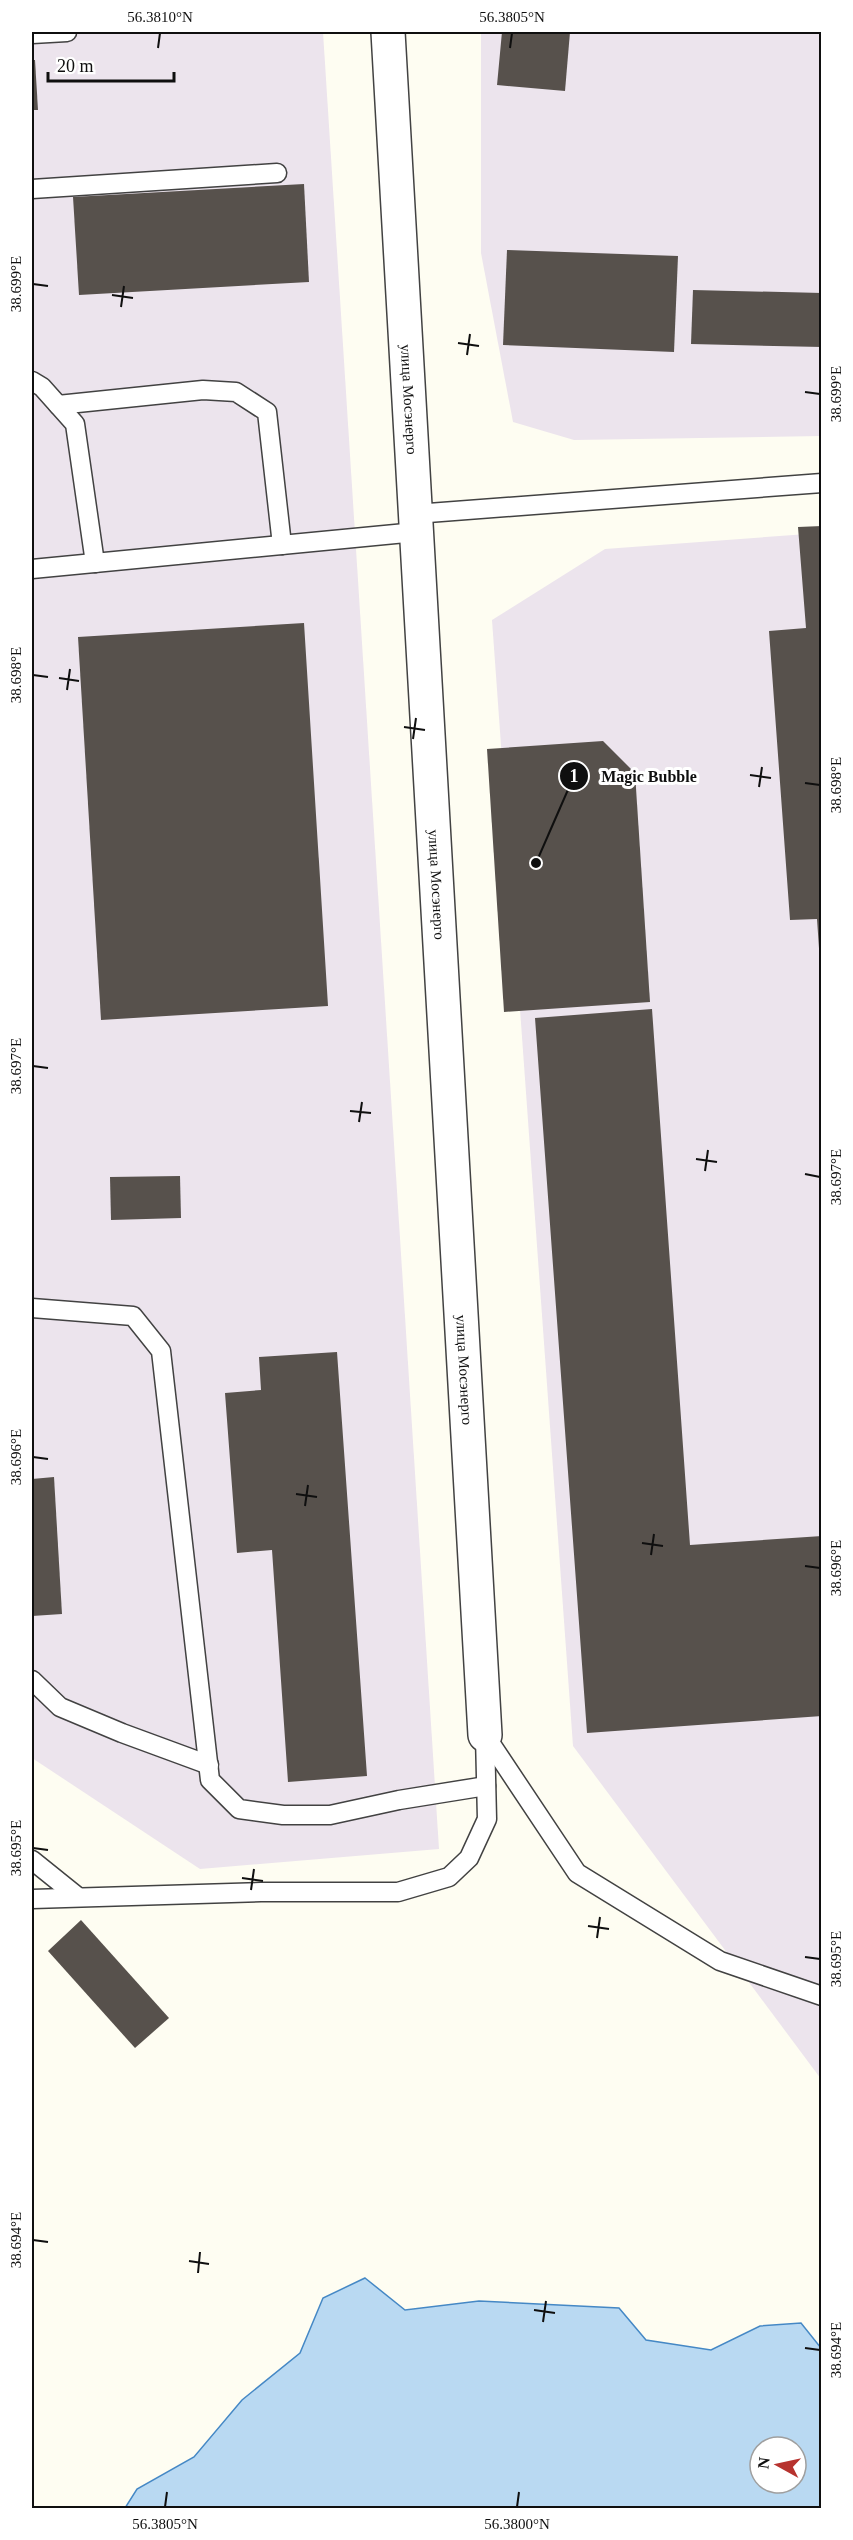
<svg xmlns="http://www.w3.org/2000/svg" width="853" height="2540" viewBox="0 0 853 2540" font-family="Georgia,serif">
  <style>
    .industrial { fill: #ece4ed }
    .water { fill: #b9d9f2; stroke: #4588c5; stroke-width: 1.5; fill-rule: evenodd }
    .building { fill: #57514c }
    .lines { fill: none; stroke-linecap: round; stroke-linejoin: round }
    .lane-casing { stroke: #424242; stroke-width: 21 }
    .street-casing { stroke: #424242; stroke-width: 36 }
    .lane { stroke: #fff; stroke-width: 18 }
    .street { stroke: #fff; stroke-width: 33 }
    .ticks { fill: none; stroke: #0f0f0f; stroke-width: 2 }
    .labels { text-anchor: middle; stroke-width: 6; stroke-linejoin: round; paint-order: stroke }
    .street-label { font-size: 15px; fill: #0f0f0f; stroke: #fff }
    .leader { fill: none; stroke: #0f0f0f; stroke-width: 2 }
    .callout-dot { fill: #0f0f0f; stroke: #fff; stroke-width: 2 }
    .mark-label { font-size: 18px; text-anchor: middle; font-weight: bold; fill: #fff }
    .callout-label { font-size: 16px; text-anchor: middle; font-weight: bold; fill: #0f0f0f; stroke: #fff; stroke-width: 6; stroke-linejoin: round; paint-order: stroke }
    .neatline { fill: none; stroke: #0f0f0f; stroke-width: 2 }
    .ticks-label { font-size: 15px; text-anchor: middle; fill: #0f0f0f }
  </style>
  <rect width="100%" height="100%" fill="#fefdf2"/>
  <g class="industrial">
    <polygon points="32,32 323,32 439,1849 200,1869 32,1758"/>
    <polygon points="481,32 821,32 821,436 574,440 513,422 481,253"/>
    <polygon points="821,533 821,2079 573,1746 492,620 605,549"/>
  </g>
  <path class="water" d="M365,2278L405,2310L479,2301L619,2308L646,2340L711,2350L760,2326L801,2323L821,2348V2508H125L137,2489L194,2457L242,2400L300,2353L323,2298ZM760,2447H796V2483H760Z"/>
  <g class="building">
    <polygon points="502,32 570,32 565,91 497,85"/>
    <polygon points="32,60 35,60 38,110 32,110"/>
    <polygon points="304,184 309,282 79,295 73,197"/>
    <polygon points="507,250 678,256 674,352 503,345"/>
    <polygon points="693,290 822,293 822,347 691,344"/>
    <polygon points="822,526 822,963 820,963 817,919 790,920 769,631 806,628 798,527"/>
    <polygon points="304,623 328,1006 101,1020 78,637"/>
    <polygon points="603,741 635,773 650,1002 504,1012 487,749"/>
    <polygon points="652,1009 690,1545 822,1536 822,1716 587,1733 535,1018"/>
    <polygon points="180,1176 181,1218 111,1220 110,1177"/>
    <polygon points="337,1352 367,1776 288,1782 272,1550 237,1553 225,1393 261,1390 259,1357"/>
    <polygon points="54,1477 62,1614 32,1616 32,1479"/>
    <polygon points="81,1920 169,2018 135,2048 48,1951"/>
  </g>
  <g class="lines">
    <g class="lane-casing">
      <g id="lane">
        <polyline points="32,34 67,32"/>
        <polyline points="32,189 277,173"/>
        <polyline points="32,381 42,387 75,424 95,563"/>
        <polyline points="58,405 203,390 236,392 267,412 282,545"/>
        <polyline points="415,514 822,483"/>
        <polyline points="32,569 416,532"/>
        <polyline points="32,1308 133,1316 161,1351 210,1780 239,1809 283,1815 330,1815 399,1800 486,1786"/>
        <polyline points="32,1680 60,1707 122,1733 209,1765"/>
        <polyline points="485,1735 577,1873 720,1961 822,1996"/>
        <polyline points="32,1860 78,1897"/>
        <polyline points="32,1899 261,1892 398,1892 449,1877 469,1858 487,1819 485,1735"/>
      </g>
    </g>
    <g class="street-casing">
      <g id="street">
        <path id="s1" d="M388,32L485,1735"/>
      </g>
    </g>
    <use href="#lane" class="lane"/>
    <use href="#street" class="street"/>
  </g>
  <path class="ticks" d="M158,48L160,33M510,48L512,33M33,284L48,286M112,295L133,298M121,307L124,286M458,343L479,346M467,355L470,334M805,392L820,394M33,675L48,677M59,678L79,681M67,690L70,669M404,727L425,730M413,739L416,718M750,775L771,778M805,783L820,785M759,787L762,767M33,1066L48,1068M350,1111L371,1113M359,1122L362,1102M696,1159L717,1162M705,1171L708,1150M805,1174L820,1177M33,1457L48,1459M296,1494L317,1497M305,1506L308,1485M642,1543L663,1546M651,1555L654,1534M805,1566L820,1568M33,1848L48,1850M242,1878L263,1881M251,1890L254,1869M588,1926L609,1929M597,1938L600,1917M805,1957L820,1959M33,2240L48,2242M189,2261L209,2264M198,2273L200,2252M534,2310L555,2313M543,2322L546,2301M805,2348L820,2350M165,2507L167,2492M517,2507L519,2492"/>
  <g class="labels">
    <g class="street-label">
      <text dy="5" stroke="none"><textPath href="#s1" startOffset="368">улица Мосэнерго</textPath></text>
      <text dy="5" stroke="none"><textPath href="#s1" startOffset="854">улица Мосэнерго</textPath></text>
      <text dy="5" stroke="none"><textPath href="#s1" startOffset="1340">улица Мосэнерго</textPath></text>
    </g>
  </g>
  <path class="leader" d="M536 863L574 776"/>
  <g class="callout-dot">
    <circle cx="536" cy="863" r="6"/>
    <circle cx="574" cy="776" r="15"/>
  </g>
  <g class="mark-label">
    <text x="574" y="782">1</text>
  </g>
  <g class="callout-label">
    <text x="649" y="782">Magic Bubble</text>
  </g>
  <rect width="853" height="2540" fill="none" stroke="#ffffff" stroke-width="66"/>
  <g transform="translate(778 2465) rotate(278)"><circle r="28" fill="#ffffff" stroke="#9f9f9f" stroke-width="1.5"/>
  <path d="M0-4.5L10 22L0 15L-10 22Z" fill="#b7332f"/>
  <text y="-9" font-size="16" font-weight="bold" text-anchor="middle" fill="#0f0f0f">N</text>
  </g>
  <path d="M48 72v9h126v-9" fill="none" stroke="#0f0f0f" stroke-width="3"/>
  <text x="57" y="72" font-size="18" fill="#0f0f0f" stroke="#ffffff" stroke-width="4.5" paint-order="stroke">20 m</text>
  <rect x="33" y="33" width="787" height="2474" class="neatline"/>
  <g class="ticks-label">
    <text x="160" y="22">56.3810°N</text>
    <text x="512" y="22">56.3805°N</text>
    <text transform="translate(16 284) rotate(-90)" y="5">38.699°E</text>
    <text transform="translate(836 394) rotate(-90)" y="5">38.699°E</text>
    <text transform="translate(16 675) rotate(-90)" y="5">38.698°E</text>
    <text transform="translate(836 785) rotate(-90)" y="5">38.698°E</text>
    <text transform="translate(16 1066) rotate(-90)" y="5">38.697°E</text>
    <text transform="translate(836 1177) rotate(-90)" y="5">38.697°E</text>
    <text transform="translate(16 1457) rotate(-90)" y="5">38.696°E</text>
    <text transform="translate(836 1568) rotate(-90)" y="5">38.696°E</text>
    <text transform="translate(16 1848) rotate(-90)" y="5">38.695°E</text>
    <text transform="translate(836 1959) rotate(-90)" y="5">38.695°E</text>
    <text transform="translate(16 2240) rotate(-90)" y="5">38.694°E</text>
    <text transform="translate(836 2350) rotate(-90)" y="5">38.694°E</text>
    <text x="165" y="2529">56.3805°N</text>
    <text x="517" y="2529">56.3800°N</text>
  </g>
</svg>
